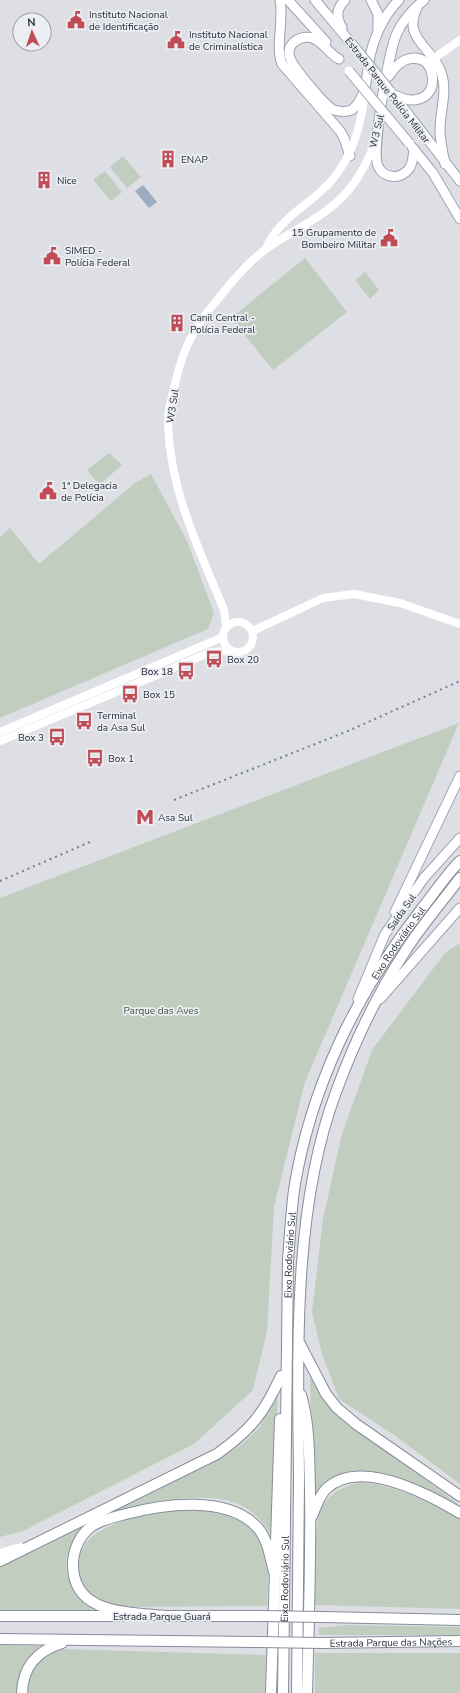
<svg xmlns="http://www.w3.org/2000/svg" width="460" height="1693" viewBox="0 0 460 1693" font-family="'Nunito Sans',sans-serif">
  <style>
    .green { fill: #c1cebf }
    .water { fill: #9aabc2 }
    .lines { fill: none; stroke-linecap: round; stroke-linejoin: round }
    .primary-casing { stroke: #9da3b0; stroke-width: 11 }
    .highway-casing { stroke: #868c9a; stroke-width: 12 }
    .secondary { stroke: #fff; stroke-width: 8 }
    .primary { stroke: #fff; stroke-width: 9 }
    .highway { stroke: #fff; stroke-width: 10 }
    .rail { stroke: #787e8d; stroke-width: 2; stroke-dasharray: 2 4; stroke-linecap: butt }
    .primary-bridge-casing { stroke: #9da3b0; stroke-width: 11; stroke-linecap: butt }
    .highway-bridge-casing { stroke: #868c9a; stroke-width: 12; stroke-linecap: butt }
    .primary-bridge { stroke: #fff; stroke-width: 9 }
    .highway-bridge { stroke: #fff; stroke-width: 10 }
    .labels { text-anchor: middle; stroke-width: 3.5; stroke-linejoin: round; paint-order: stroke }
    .poi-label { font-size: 10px; fill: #282d3a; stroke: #eceef3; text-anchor: start }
    .street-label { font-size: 10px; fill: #282d3a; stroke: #eceef3 }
    .park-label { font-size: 10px; fill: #3a5436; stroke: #eceef3 }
  </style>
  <rect width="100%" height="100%" fill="#dddfe5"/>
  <g class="green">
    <polygon points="123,156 141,177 127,188 110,167"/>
    <polygon points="105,171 122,192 111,201 93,180"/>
    <polygon points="305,258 347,312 273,370 231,318"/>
    <polygon points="365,272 379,290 370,299 355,280"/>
    <polygon points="109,453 122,465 99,485 87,470"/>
    <polygon points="151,474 187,541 214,613 208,629 0,718 0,537 10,528 39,564 135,483"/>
    <polygon points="459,723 305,1082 274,1207 267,1331 253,1390 194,1444 23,1531 0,1537 0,898"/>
    <polygon points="460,943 460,1484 394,1435 339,1399 322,1354 312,1312 323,1219 342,1134 372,1050 445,953"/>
    <path d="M310,1377L324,1400L343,1420L460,1505C413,1485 356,1448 313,1496Z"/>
    <path d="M278,1392L271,1535C264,1524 257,1515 246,1508C213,1487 147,1503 112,1512L223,1457L241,1445L259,1428Z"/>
    <path d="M361,1482C391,1484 434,1503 460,1519V1609L315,1605C315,1588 315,1571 316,1553C316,1514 317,1493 361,1482Z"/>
    <path d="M187,1509C222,1511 261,1518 267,1560C270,1574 267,1591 267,1606L121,1607C112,1605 103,1605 95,1600C72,1586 74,1548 95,1534C122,1517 156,1511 187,1509Z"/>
    <path d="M94,1520C56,1546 58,1585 94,1611L0,1610V1565Z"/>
    <polygon points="345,1625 460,1627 460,1635 319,1635 319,1628"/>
    <path d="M0,1645L40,1646C24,1661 19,1671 16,1693H0Z"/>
    <path d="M63,1649L266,1655L265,1693H26C29,1672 40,1652 63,1649Z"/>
    <rect x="315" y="1653" width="145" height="40"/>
  </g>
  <polygon class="water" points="143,185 157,202 149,208 135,191"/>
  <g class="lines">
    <g class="primary-casing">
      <g id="primary">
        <path d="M280,0C284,21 275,47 282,64L340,131L344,138L350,156"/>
        <polyline points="288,0 326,42"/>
        <polyline points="315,0 361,55"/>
        <polyline points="371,0 378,14 378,30"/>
        <path d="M417,8C402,38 432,47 441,72C448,91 440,110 440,130C440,141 443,153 445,164"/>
        <path d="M342,28C336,17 336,9 345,0"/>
        <path d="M339,59C329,54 324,42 312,38C300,35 285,44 290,58C293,67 325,106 334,110C340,112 346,112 352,110C369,95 366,71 371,52C376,33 385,14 399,0"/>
        <path d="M389,76C397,63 410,52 426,62C437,76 435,98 414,100C406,101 399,97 392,94"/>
        <polyline points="394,96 460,181"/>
        <polyline points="412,147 433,173 460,219"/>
        <path d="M414,150C413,156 413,165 408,170C399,180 383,178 378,166C371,151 389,50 397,33C403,20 413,9 424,0"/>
        <polyline points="395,912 460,776"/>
        <polyline points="358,999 385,934 424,878 460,838"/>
        <polyline points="380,999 460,908"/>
      </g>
    </g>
    <g class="highway-casing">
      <g id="highway">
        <polyline points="300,1344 326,1394 337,1408 356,1424 460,1496"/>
        <path d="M301,1395C310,1426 309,1457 310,1489C311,1557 309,1625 307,1693"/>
        <path d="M312,1516C316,1507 319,1496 326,1489C360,1457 428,1494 460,1513"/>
        <path d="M0,1561L217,1454C251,1430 264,1413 281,1376"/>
        <polyline points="0,1616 122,1616"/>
        <polyline points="160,1616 261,1616"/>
        <path d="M166,1616C129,1612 71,1615 73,1562C74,1549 80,1534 92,1526C102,1519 115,1517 126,1514C164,1504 227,1495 257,1527C268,1539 270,1557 274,1572"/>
        <polyline points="323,1617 460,1620"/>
        <polyline points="0,1639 259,1642"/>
        <path id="s1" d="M321,1643L460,1641"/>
        <path d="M22,1693C23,1666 37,1651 62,1643"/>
        <polyline points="271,1693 280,1419"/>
        <path id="s2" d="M283,1693L288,1260C290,1236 291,1213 294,1190C310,1088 357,992 420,911C433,895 445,876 460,861"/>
        <path d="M297,1693C297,1622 299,1550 299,1479C298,1354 292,1210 336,1092C354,1043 377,994 406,950C422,925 442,902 460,878"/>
      </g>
    </g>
    <g class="secondary">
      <polyline points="433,59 460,40"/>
      <path d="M267,246C277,224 300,209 318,194C350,167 360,132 365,93"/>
      <circle cx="238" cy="637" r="15"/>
      <path d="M226,626L224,610C199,549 171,493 168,426C167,412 172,397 175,384C183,348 194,327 218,299C232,281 248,262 266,249C294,229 330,215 351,187C362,173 369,157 376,141"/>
      <polyline points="253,631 323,598 354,594 400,603 460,624"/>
      <polyline points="0,732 223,637"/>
      <polyline points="0,741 211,652 231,651"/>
      <polyline points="0,1553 21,1547"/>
    </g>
    <use href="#primary" class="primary"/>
    <use href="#highway" class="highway"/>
    <g class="rail">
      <polyline points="174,800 348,731 460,681"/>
      <polyline points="0,881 90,842"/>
    </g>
    <g class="primary-bridge-casing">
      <g id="primary-bridge">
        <polyline points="361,55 390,91"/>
        <polyline points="349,71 409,143"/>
      </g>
    </g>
    <g class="highway-bridge-casing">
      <g id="highway-bridge">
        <polyline points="261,1616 323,1617"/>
        <polyline points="259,1642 321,1643"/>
      </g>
    </g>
    <use href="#primary-bridge" class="primary-bridge"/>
    <use href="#highway-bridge" class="highway-bridge"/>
  </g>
  <defs>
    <g id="civic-bare" transform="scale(1.38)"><path d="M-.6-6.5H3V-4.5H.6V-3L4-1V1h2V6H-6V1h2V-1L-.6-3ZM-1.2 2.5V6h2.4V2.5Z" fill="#c04c56" stroke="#eceef3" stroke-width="2.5" paint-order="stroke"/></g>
    <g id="building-bare" transform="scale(1.38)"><path d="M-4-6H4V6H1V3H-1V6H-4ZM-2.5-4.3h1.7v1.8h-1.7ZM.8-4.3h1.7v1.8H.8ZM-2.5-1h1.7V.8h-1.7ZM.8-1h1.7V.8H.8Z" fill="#c04c56" stroke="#eceef3" stroke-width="2.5" paint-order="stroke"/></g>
    <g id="bus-bare" transform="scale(1.38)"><path d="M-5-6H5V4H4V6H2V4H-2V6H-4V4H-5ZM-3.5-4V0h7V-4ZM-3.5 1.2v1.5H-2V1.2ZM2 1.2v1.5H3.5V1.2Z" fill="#c04c56" stroke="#eceef3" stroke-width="2.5" paint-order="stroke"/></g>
    <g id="metro-bare" transform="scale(1.38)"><path d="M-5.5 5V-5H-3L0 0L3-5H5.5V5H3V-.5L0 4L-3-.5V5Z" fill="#c04c56" stroke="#eceef3" stroke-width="2.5" paint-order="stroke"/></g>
  </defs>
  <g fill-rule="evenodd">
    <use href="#civic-bare" x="76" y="20"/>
    <use href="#civic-bare" x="176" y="40"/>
    <use href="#building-bare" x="168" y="159"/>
    <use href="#building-bare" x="44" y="180"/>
    <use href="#civic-bare" x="389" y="238"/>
    <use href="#civic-bare" x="52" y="256"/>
    <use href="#building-bare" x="177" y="323"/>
    <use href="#civic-bare" x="48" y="491"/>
    <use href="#bus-bare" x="214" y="659"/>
    <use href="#bus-bare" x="186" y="671"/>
    <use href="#bus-bare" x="130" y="694"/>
    <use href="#bus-bare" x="84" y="721"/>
    <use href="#bus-bare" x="57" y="737"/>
    <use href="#bus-bare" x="95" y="758"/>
    <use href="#metro-bare" x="145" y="817"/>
  </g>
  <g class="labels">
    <g class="poi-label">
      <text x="89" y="18">Instituto Nacional<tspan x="89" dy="12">de Identificação</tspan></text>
      <text x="189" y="38">Instituto Nacional<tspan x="189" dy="12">de Criminalística</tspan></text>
      <text x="181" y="163">ENAP</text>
      <text x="57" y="184">Nice</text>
      <text x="376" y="236" text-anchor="end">15 Grupamento de<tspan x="376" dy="12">Bombeiro Militar</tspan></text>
      <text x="65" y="254">SIMED -<tspan x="65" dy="12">Polícia Federal</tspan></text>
      <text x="190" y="321">Canil Central -<tspan x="190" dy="12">Polícia Federal</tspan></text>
      <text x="61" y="489">1ª Delegacia<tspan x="61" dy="12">de Polícia</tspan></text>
      <text x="227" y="663">Box 20</text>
      <text x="173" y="675" text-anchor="end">Box 18</text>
      <text x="143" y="698">Box 15</text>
      <text x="97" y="719">Terminal<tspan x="97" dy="12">da Asa Sul</tspan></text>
      <text x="44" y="741" text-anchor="end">Box 3</text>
      <text x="108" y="762">Box 1</text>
      <text x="158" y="821">Asa Sul</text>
    </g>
    <g class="street-label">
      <text transform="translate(388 90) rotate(52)" y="4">Estrada Parque Polícia Militar</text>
      <text transform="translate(376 131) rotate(-76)" y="4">W3 Sul</text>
      <text transform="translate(172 406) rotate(-81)" y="4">W3 Sul</text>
      <text transform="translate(401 912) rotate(-55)" y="4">Saída Sul</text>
      <text dy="4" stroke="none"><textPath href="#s2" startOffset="774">Eixo Rodoviário Sul</textPath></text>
      <text dy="4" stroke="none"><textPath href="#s2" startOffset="438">Eixo Rodoviário Sul</textPath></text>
      <text dy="4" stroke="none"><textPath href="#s2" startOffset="114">Eixo Rodoviário Sul</textPath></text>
      <text x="162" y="1620">Estrada Parque Guará</text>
      <text dy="4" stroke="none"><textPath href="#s1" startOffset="70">Estrada Parque das Nações</textPath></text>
    </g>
    <g class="park-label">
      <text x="161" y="1014">Parque das Aves</text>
    </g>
  </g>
  <g transform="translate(32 32) rotate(357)"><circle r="19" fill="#eceef3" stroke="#9ea1a9"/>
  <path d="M0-3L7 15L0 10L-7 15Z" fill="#c04c56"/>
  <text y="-6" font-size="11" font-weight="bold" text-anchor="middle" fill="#282d3a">N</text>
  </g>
</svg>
